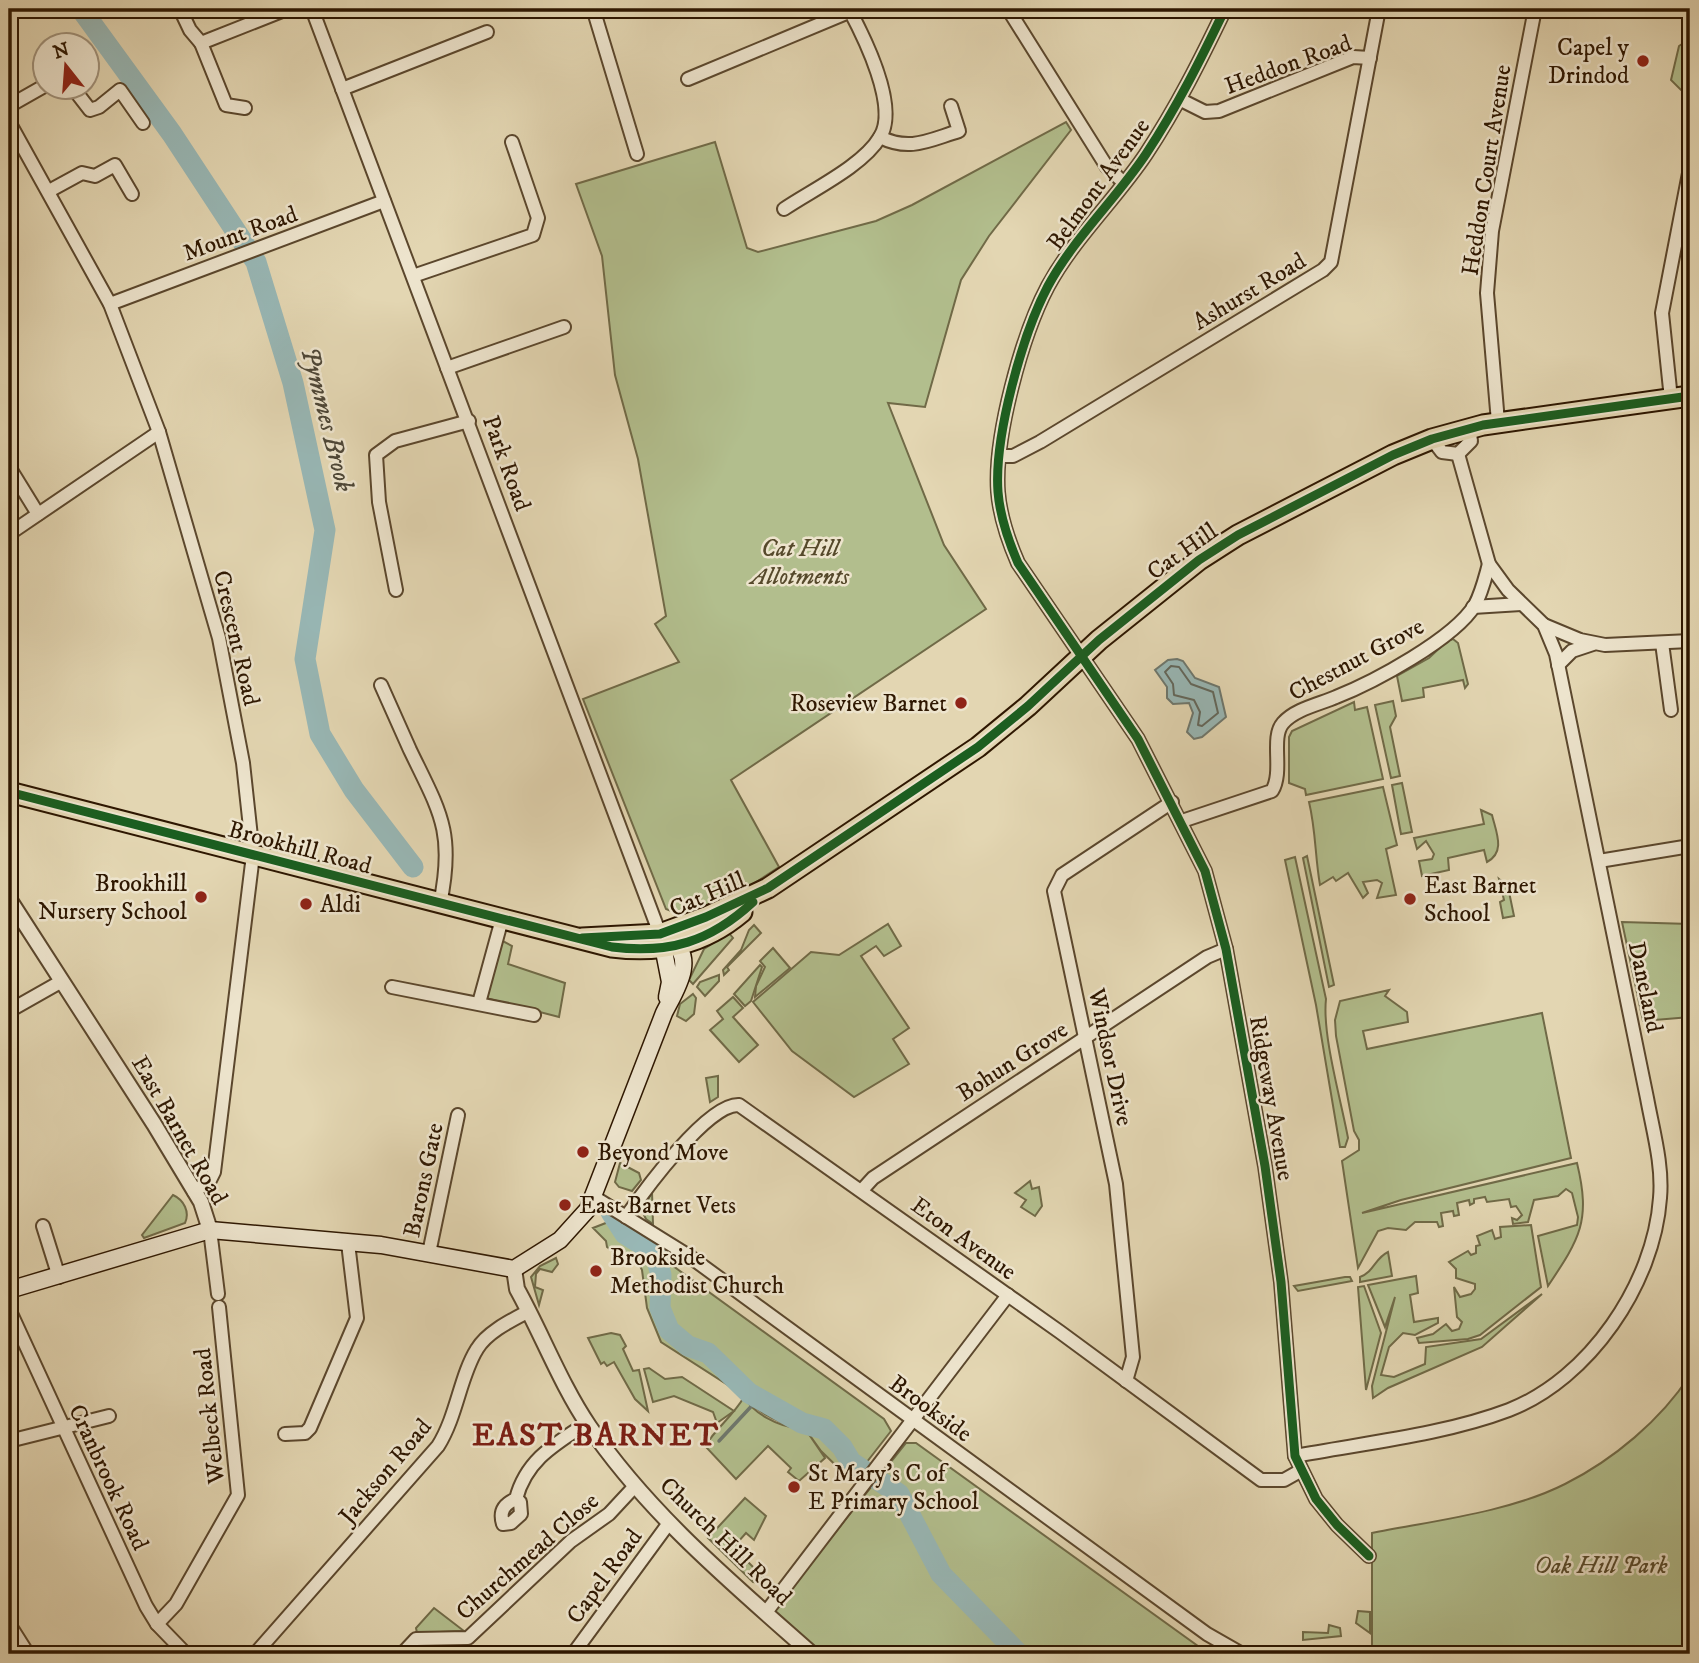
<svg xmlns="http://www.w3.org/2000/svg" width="1699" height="1663" viewBox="0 0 1699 1663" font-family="'IM FELL DW Pica',serif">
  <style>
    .green { fill: #b2be8d; stroke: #706a47; stroke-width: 2 }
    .water { fill: #98b7b5; stroke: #6e776d; stroke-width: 2 }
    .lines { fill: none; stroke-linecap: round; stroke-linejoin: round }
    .shore { stroke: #63675b; stroke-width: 2 }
    .stream { stroke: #6e776d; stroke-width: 3.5 }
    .river { stroke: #98b7b5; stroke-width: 21 }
    .minor-casing { stroke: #5b472d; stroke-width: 16 }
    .tertiary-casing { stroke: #5b472d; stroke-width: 18 }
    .secondary-casing { stroke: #2e1701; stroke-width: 19 }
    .primary-casing { stroke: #2e1701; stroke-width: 23 }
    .minor { stroke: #ede4cd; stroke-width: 12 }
    .tertiary { stroke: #ede4cd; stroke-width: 14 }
    .secondary { stroke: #ede4cd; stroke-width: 16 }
    .primary { stroke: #e3d6b2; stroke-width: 19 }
    .cycleway-casing { stroke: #ede4cd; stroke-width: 13 }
    .cycleway { stroke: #1b5e20; stroke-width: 9 }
    .poi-dot { fill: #8f2418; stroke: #ede4cd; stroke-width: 2.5 }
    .labels { text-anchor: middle; stroke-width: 5; stroke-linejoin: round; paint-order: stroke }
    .poi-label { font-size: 24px; fill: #2e1701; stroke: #ede4cd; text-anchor: start }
    .street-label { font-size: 24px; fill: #2e1701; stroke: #ede4cd }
    .park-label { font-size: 24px; font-style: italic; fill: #56492b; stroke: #ede4cd }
    .water-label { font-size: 26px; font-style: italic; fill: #4e4737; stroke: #ede4cd }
    .district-label { font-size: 32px; font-weight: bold; letter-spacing: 2px; fill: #7a1f14; stroke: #ede4cd }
  </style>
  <rect width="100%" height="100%" fill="#e3d6b2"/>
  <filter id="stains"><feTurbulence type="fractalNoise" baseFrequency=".00286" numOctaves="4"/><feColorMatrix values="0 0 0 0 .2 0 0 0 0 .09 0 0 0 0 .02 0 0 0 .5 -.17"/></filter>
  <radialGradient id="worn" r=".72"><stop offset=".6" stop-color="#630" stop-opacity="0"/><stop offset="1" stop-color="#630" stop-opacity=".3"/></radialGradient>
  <g class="green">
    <polygon points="1682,44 1690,45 1690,93 1681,90 1671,80 1679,46"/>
    <polygon points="1066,122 1071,130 989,236 961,280 925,407 888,403 944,545 986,609 731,780 779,867 747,888 686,917 666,909 583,699 679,662 655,624 666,616 638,459 615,375 602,256 576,184 715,142 747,248 758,252 876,221 912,205"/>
    <polygon points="1453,639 1458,643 1468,684 1465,688 1463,680 1423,688 1424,697 1402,701 1397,676 1429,658 1447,641"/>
    <polygon points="1393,701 1396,716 1390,727 1400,776 1391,778 1375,705"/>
    <polygon points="1354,702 1355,710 1367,707 1383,779 1306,795 1305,789 1289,783 1289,737 1292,731"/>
    <polygon points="1402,783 1412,832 1401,834 1392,785"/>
    <path d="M1383,787L1397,845L1386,849L1396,895L1377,898L1382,883L1377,880L1363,882L1368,893L1363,898L1348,873L1336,881L1333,877L1320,885C1315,857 1316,831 1309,802Z"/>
    <path d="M1481,810L1492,815C1496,832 1506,852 1487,862L1484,850L1448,858L1449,870L1422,876L1419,861L1432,859L1434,854L1426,841L1417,849L1414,838L1484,824Z"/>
    <polygon points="1307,856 1334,985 1329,987 1303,858"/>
    <path d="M1295,857L1326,999C1322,1035 1341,1100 1348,1138L1345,1147H1340L1316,1005L1285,860Z"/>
    <polygon points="1499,879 1508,887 1514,916 1503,918 1500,902 1504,900"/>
    <polygon points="1622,922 1690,924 1690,1017 1643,1021"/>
    <polygon points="888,924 901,946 884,956 876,946 861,956 909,1028 893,1039 909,1064 854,1097 792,1051 753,1002 811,952 839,955"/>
    <polygon points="754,925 761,933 727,967 729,970 724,975 723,970 741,950 749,930"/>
    <polygon points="729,933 733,938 693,984 689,980 704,949"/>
    <polygon points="497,938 512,946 508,964 565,983 559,1017 482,997"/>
    <polygon points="773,948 790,968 755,997 756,986 765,967 760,961"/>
    <polygon points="760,965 762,967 751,1001 745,1006 734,994"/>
    <polygon points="719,975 719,981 705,996 697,987 700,982"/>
    <path d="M1389,990L1385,996L1407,1012L1408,1022L1363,1031L1367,1049L1542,1013L1571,1158L1401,1200L1362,1213L1577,1163C1591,1221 1580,1238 1548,1286L1538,1236L1577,1225L1578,1217L1572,1193L1566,1189L1558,1196L1534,1200L1528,1222L1513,1224L1512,1218L1517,1220L1522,1215L1516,1206L1511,1207L1509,1199L1487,1202L1485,1197L1474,1199V1203L1470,1205L1469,1200L1457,1203L1459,1215L1454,1216L1453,1211L1441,1213L1443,1226L1439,1227L1437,1222H1415L1406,1230L1388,1228L1378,1231L1358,1268L1342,1161L1359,1150V1140L1354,1131L1336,1036L1335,1020L1340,1001Z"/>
    <polygon points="693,994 696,998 694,1014 686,1021 677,1016 680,1004"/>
    <polygon points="733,997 743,1008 733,1017 758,1045 739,1062 710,1030 723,1019 717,1011"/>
    <polygon points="718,1076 718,1097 710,1102 706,1078"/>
    <polygon points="620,1163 639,1173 641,1180 632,1191 619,1187 615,1182"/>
    <polygon points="1030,1181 1032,1189 1039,1187 1042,1206 1035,1216 1021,1207 1026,1200 1015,1193"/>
    <polygon points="652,1192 653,1224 646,1219 642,1211"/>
    <path d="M173,1195C184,1200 190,1212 185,1223L144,1238L142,1235Z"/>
    <path d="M611,1221L884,1419L891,1431L852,1481L821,1451L806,1430L825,1458L799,1481L788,1472L791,1468L768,1446L736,1479L705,1446C717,1427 733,1416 744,1397C754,1414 778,1426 797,1428C776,1421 755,1412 743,1394L745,1390L731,1380L728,1385L661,1342L647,1308L642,1270L636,1258L625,1260L607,1247L606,1241L593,1228Z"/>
    <polygon points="1531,1225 1541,1287 1480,1335 1468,1339 1419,1343 1417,1338 1433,1334 1446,1324 1452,1331 1459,1329 1462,1322 1457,1317 1454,1287 1460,1297 1471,1294 1475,1289 1475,1284 1456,1278 1456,1269 1449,1262 1468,1251 1471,1255 1476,1253 1476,1246 1480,1245 1477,1236 1492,1230 1495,1239 1501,1237 1500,1227"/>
    <path d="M1388,1252L1392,1276L1360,1282V1277C1374,1272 1375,1258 1388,1252Z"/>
    <polygon points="556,1258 558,1264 552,1272 540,1269 536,1274 535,1287 543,1290 539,1305 531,1277 540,1266"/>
    <polygon points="1416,1276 1418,1293 1410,1295 1414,1322 1438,1318 1438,1323 1415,1335 1403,1333 1389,1347 1381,1375 1394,1377 1425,1364 1426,1347 1481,1339 1542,1294 1482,1347 1388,1388 1373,1398 1372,1386 1395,1297 1385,1327 1368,1285"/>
    <polygon points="1345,1277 1350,1277 1352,1281 1298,1291 1294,1286"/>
    <polygon points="1364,1286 1381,1333 1366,1390 1358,1287"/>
    <polygon points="611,1333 620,1335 626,1346 623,1349 633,1371 639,1370 648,1411 635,1399 614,1362 607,1366 604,1362 601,1364 588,1338"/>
    <polygon points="649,1368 665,1379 682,1377 734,1411 717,1423 713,1412 674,1396 653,1402 644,1369"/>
    <path d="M1690,1375V1654H1372V1533C1432,1521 1510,1512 1565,1484C1613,1460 1661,1420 1690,1375Z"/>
    <polygon points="906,1443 916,1443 1209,1654 823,1654 773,1611"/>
    <polygon points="745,1498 766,1516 754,1540 746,1533 737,1543 739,1546 736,1550 764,1578 760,1583 753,1582 708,1538"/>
    <polygon points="434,1608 464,1631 417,1633 416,1628"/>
    <polygon points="1358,1611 1370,1612 1370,1633 1356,1623"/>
    <polygon points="1329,1625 1340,1628 1341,1636 1303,1640 1303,1632 1328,1633"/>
  </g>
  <polygon class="water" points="1177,659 1183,661 1195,678 1219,687 1226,717 1202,737 1194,739 1187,732 1193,713 1189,703 1173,704 1167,698 1167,687 1155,670 1168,660"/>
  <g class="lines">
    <polygon class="shore" points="1171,666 1179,667 1191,684 1213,692 1218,713 1202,726 1198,725 1200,712 1194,700 1174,695 1173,684 1165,672"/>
    <polyline class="stream" points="719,1441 759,1398"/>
    <g class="river">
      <polyline points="81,9 172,134 256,262 293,383 325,530 305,659 320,734 354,790 413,867"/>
      <polyline points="611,1212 625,1234 655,1253 661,1275 660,1308 669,1330 688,1346 708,1353 749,1393 802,1423 824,1429 842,1447 851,1462 899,1494 941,1574 1019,1654"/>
    </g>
    <g class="minor-casing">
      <g id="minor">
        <polyline points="180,9 190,30 201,43 287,9"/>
        <polyline points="312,9 660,934"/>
        <polyline points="597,9 595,15 637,154"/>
        <polyline points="1008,9 1107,167 1124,183"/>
        <path d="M1225,9C1201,59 1177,107 1146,154C1116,199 1074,238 1048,286C1022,335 994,437 998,492C1000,517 1008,540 1018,563L1138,739L1205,871L1226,949L1265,1166L1281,1282L1295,1456L1316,1499L1337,1525L1369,1556"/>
        <polyline points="201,43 226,105 245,108"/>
        <polyline points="688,79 851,11"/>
        <polyline points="73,88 90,110 99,107 120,90 143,123"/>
        <polyline points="342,89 487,32"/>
        <polyline points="1181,100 1205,112 1219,111 1353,57 1370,58"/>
        <polyline points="9,106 46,85"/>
        <polyline points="9,122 110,304 159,432 219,638 243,763 253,855 214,1172 210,1180 194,1192"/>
        <path d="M880,137C910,152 929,140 959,131L951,106"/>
        <polyline points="49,191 82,173 95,176 115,165 132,194"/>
        <path d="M784,209C812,190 863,166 880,137C899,107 864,37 849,9"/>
        <polyline points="413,276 533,235 538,218 512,142"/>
        <polyline points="110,304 384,201"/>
        <polyline points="447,368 564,327"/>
        <polyline points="1671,399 1662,313 1690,168"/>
        <polyline points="1498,422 1487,293 1492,231 1535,9"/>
        <polyline points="1432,439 1442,452 1458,454 1471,441 1469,428"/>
        <polyline points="999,456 1013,456 1040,442 1323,270 1331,262 1379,9"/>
        <polyline points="9,467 38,514"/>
        <polyline points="9,534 159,432"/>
        <polyline points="396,590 379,502 376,455 395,441 469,421"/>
        <polyline points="1473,607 1521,604"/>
        <polyline points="1544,625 1580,640 1605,645 1690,641"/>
        <polyline points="1662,643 1671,710"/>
        <polyline points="1558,665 1572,651 1593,644"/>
        <path d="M381,685C391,707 400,728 410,750C440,812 455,832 440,904"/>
        <path d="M1182,821L1272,791C1284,771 1270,738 1283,723C1295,709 1320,704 1336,697C1374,682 1454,639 1475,605C1482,592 1485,578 1489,564"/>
        <polyline points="1599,861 1690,846"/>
        <polyline points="392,987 534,1015"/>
        <polyline points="479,1003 502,919"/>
        <polyline points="9,1011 62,981"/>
        <polyline points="862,1190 873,1178 1207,957 1226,949"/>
        <polyline points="594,1197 689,1256 1207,1634 1242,1654"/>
        <path d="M626,1217C644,1191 708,1103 739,1105L1060,1332L1261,1480H1284L1300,1471"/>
        <polyline points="43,1226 59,1277"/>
        <polyline points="210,1230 218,1294"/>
        <polyline points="429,1253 458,1115"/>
        <polyline points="9,1309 146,1606 157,1624 186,1654"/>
        <polyline points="1126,1381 1133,1357 1116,1184 1054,891 1062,875 1172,802"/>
        <polyline points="285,1434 305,1433 310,1428 357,1318 348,1243"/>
        <polyline points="9,1441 109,1416"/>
        <path d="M1295,1456C1364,1443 1443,1435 1509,1410C1589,1379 1654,1284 1660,1198C1663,1165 1653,1131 1647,1098L1556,654L1544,625L1508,590L1489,564L1458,454"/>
        <path d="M516,1499L520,1502L521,1514L511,1523L503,1524C499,1511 504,1504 516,1499C526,1460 555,1444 587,1423"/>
        <polyline points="767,1611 1008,1295"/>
        <polyline points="9,1624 28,1654"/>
        <polyline points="157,1624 176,1604 238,1495 219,1307"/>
        <path d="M255,1654L438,1446C457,1416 460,1376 477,1349C487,1332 512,1320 529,1311"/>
        <polyline points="402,1654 416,1639 468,1638 571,1541 609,1514 635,1486"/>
        <polyline points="573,1654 669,1523"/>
      </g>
    </g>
    <g class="tertiary-casing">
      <g id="tertiary">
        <polyline points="9,899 154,1124 201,1202 210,1230"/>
        <path d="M514,1269L517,1289C541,1332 561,1385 589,1426C649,1514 733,1584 812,1654"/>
      </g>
    </g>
    <g class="secondary-casing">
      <g id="secondary">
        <polyline points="661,936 670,982 667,997"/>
        <path d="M9,1290L210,1230L381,1245L514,1269L560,1240L588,1209L664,1013C675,991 698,958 670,940"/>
      </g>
    </g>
    <g class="primary-casing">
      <g id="primary">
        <path d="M9,792L612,947C661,953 703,945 742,912"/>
        <polyline points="582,938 660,934 706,917 768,888 978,747 1028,706 1099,640 1199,560 1238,535 1393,455 1432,439 1483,425 1690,396"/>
      </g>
    </g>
    <use href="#minor" class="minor"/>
    <use href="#tertiary" class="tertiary"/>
    <use href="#secondary" class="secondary"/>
    <use href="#primary" class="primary"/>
    <g class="cycleway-casing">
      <g id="cycleway">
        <path d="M1225,9C1201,59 1177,107 1146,154C1116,199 1074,238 1048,286C1022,335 994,437 998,492C1000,517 1008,540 1018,563L1138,739L1205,871L1226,949L1265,1166L1281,1282L1295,1456L1316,1499L1337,1525L1369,1556"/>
        <path d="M9,792L612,947C669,954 710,942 753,902"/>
        <polyline points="582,938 660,934 706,917 768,888 978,747 1028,706 1099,640 1199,560 1238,535 1393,455 1432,439 1483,425 1690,396"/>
      </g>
    </g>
    <use href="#cycleway" class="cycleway"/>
  </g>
  <g class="poi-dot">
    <circle cx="1643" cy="61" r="7"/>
    <circle cx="961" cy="703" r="7"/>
    <circle cx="201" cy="897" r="7"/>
    <circle cx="1410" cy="899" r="7"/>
    <circle cx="306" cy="904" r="7"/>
    <circle cx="583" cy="1152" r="7"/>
    <circle cx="565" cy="1205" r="7"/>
    <circle cx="596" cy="1271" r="7"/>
    <circle cx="794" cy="1487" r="7"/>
  </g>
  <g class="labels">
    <g class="poi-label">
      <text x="1629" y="55" text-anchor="end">Capel y<tspan x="1629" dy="28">Drindod</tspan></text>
      <text x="947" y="711" text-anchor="end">Roseview Barnet</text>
      <text x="187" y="891" text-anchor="end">Brookhill<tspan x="187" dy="28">Nursery School</tspan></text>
      <text x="1424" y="893">East Barnet<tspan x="1424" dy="28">School</tspan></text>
      <text x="320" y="912">Aldi</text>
      <text x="597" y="1160">Beyond Move</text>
      <text x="579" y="1213">East Barnet Vets</text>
      <text x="610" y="1265">Brookside<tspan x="610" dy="28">Methodist Church</tspan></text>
      <text x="808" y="1481">St Mary's C of<tspan x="808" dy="28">E Primary School</tspan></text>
    </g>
    <g class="street-label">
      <text transform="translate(1288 64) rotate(-20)" y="8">Heddon Road</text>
      <text transform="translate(1486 170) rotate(-81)" y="8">Heddon Court Avenue</text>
      <text transform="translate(1098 184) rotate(-54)" y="8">Belmont Avenue</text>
      <text transform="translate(240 233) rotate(-20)" y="8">Mount Road</text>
      <text transform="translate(1249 291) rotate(-31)" y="8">Ashurst Road</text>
      <text transform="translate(507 463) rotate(70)" y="8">Park Road</text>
      <text transform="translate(1182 551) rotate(-35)" y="8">Cat Hill</text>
      <text transform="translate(237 638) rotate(77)" y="8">Crescent Road</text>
      <text transform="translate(1356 659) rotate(-28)" y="8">Chestnut Grove</text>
      <text transform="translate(300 847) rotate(15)" y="8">Brookhill Road</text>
      <text transform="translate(707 894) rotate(-23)" y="8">Cat Hill</text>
      <text transform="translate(1646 987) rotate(78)" y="8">Daneland</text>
      <text transform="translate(1111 1057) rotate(78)" y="8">Windsor Drive</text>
      <text transform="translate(1012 1061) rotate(-33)" y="8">Bohun Grove</text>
      <text transform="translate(1272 1098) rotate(80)" y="8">Ridgeway Avenue</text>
      <text transform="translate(180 1130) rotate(60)" y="8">East Barnet Road</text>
      <text transform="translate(423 1180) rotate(-78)" y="8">Barons Gate</text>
      <text transform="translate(964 1238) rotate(36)" y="8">Eton Avenue</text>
      <text transform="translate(931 1408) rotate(36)" y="8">Brookside</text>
      <text transform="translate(209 1416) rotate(-96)" y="8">Welbeck Road</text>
      <text transform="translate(385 1471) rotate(-50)" y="8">Jackson Road</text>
      <text transform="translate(109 1477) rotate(65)" y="8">Cranbrook Road</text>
      <text transform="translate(726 1541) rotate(44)" y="8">Church Hill Road</text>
      <text transform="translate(527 1556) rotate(-41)" y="8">Churchmead Close</text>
      <text transform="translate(604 1576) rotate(-54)" y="8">Capel Road</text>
    </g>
    <g class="park-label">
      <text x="800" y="556">Cat Hill<tspan x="800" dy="28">Allotments</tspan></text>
      <text x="1601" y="1573">Oak Hill Park</text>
    </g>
    <g class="water-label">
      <text transform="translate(328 419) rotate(76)" y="9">Pymmes Brook</text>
    </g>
    <g class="district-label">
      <text x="596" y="1445">EAST BARNET</text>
    </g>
  </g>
  <rect width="1699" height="1663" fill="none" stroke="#e3d6b2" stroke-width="35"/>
  <rect x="10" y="10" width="1678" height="1642" fill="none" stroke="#2e1701" stroke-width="3.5"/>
  <rect x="18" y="18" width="1664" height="1628" fill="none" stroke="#2e1701" stroke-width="2"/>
  <g transform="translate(66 66) rotate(343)"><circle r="33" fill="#ede4cd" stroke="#a1927b" stroke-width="2"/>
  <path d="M0-5L12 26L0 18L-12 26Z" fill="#8f2418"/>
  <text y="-10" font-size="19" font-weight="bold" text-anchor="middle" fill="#2e1701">N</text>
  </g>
  <rect width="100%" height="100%" filter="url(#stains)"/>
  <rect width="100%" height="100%" fill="url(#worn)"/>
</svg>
